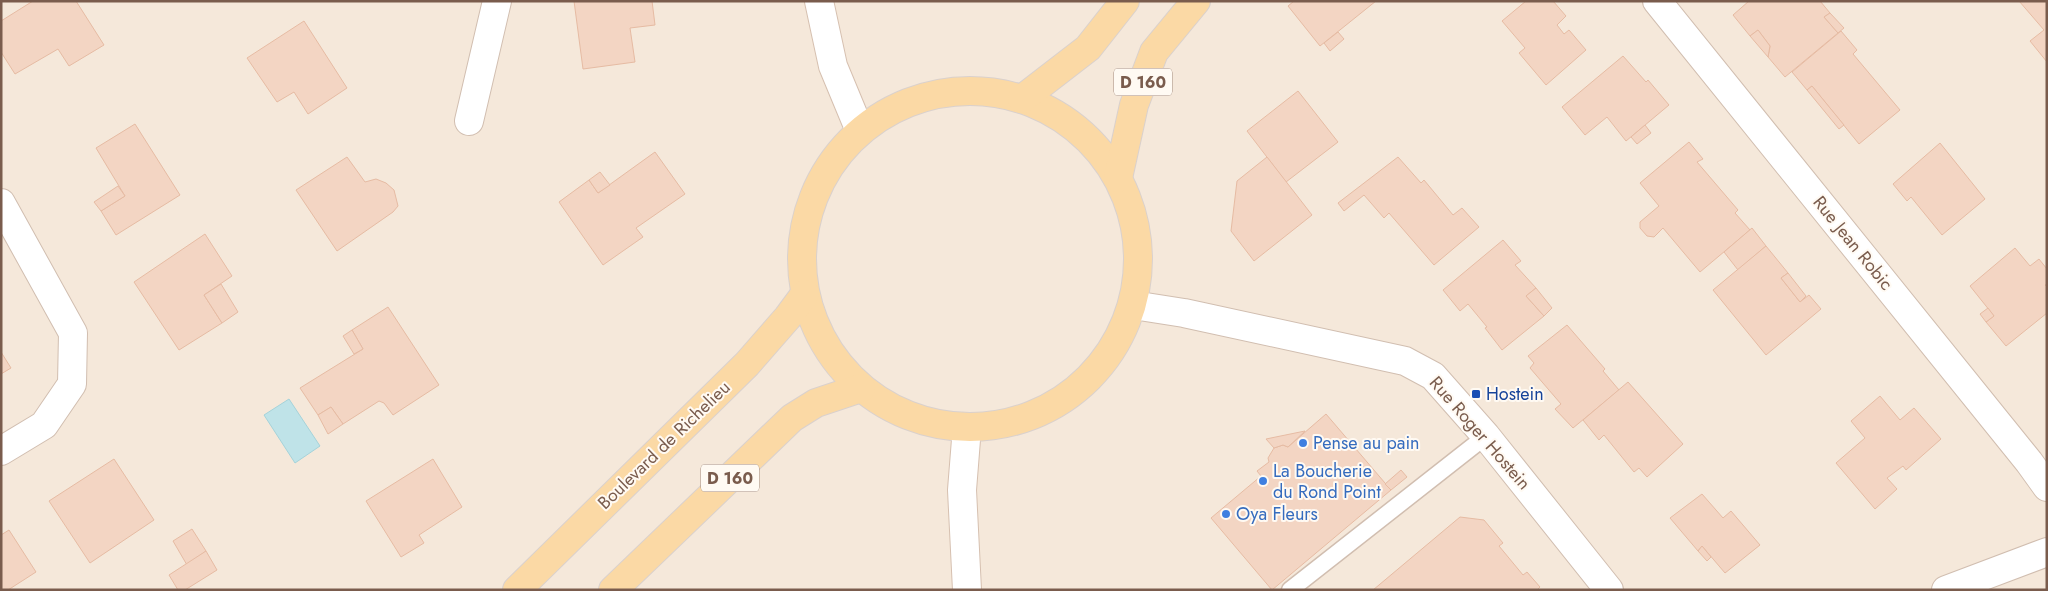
<svg xmlns="http://www.w3.org/2000/svg" width="2048" height="591" viewBox="0 0 2048 591" font-family="Jost,sans-serif">
  <style>
    .residential { fill: #f5e8da }
    .water { fill: #bfe3e8; stroke: #a5d3da }
    .building { fill: #f3d5c3; stroke: #e6bba3 }
    .lines { fill: none; stroke-linecap: round; stroke-linejoin: round }
    .service-casing { stroke: #d1beb0; stroke-width: 19 }
    .minor-casing { stroke: #d1beb0; stroke-width: 30 }
    .secondary-casing { stroke: #d6c0b0; stroke-width: 30 }
    .primary-casing { stroke: #dad1cd; stroke-width: 30 }
    .service { stroke: #fff; stroke-width: 16 }
    .minor { stroke: #fff; stroke-width: 28 }
    .secondary { stroke: #fff; stroke-width: 28 }
    .primary { stroke: #fbd9a5; stroke-width: 28 }
    .transit-dot { fill: #1a4fb4; stroke: #fffaf3; stroke-width: 2 }
    .shop-dot { fill: #3f7fe0; stroke: #fffaf3; stroke-width: 2 }
    .labels { text-anchor: middle; stroke-width: 4; stroke-linejoin: round; paint-order: stroke }
    .shield { fill: #fffaf3; stroke: #a28b7f; stroke-width: 1 }
    .shield-label { font-size: 16px; font-weight: bold; fill: #7a5c4d }
    .street-label { font-size: 18px; fill: #7a5c4d; stroke: #fffaf3 }
    .transit-label { font-size: 18px; fill: #164399; stroke: #fffaf3; text-anchor: start }
    .shop-label { font-size: 18px; fill: #366cbe; stroke: #fffaf3; text-anchor: start }
  </style>
  <rect width="100%" height="100%" fill="#fdf6ec"/>
  <rect class="residential" x="1" y="1" width="2046" height="589"/>
  <polygon class="water" points="289,399 320,446 295,463 264,415"/>
  <g class="building">
    <polygon points="33,1 76,1 104,45 69,66 58,49 15,74 1,52 1,21"/>
    <polygon points="574,1 652,1 655,25 630,28 635,62 583,69"/>
    <polygon points="1294,1 1376,1 1320,46 1288,6"/>
    <polygon points="1526,1 1553,1 1566,16 1557,25 1564,34 1569,30 1586,50 1546,85 1519,53 1525,48 1502,21"/>
    <polygon points="1749,1 1820,1 1830,13 1824,17 1838,33 1785,77 1768,57 1770,46 1758,30 1750,36 1733,15"/>
    <polygon points="2019,1 2047,1 2047,62 2030,41 2044,30"/>
    <polygon points="1830,13 1844,28 1838,33 1824,17"/>
    <polygon points="304,21 347,88 308,114 294,92 277,102 247,58"/>
    <polygon points="1758,30 1770,46 1768,57 1750,36"/>
    <polygon points="1841,31 1857,50 1853,54 1900,110 1859,144 1812,86 1807,90 1792,72"/>
    <polygon points="1338,32 1344,39 1330,51 1324,43"/>
    <polygon points="1623,56 1646,82 1648,80 1669,105 1626,141 1607,117 1585,135 1562,107"/>
    <polygon points="1812,86 1844,125 1839,129 1807,90"/>
    <polygon points="1298,91 1338,142 1286,182 1247,131"/>
    <polygon points="135,124 180,195 116,235 101,211 125,196 96,148"/>
    <polygon points="1645,125 1651,133 1637,144 1631,137"/>
    <polygon points="1689,142 1703,159 1697,162 1738,210 1735,213 1750,230 1700,272 1663,228 1654,237 1647,236 1640,228 1640,222 1659,206 1640,183"/>
    <polygon points="1940,143 1985,199 1942,235 1911,197 1907,201 1893,184"/>
    <polygon points="655,152 685,194 636,228 643,237 603,265 559,202 589,180 598,193"/>
    <polygon points="347,157 365,182 376,179 386,183 394,190 398,206 393,212 337,251 296,190"/>
    <polygon points="1267,157 1312,215 1254,261 1231,231 1237,181"/>
    <polygon points="1398,157 1421,183 1424,180 1453,215 1462,208 1479,227 1434,265 1389,213 1384,218 1364,195 1344,211 1338,203"/>
    <polygon points="600,172 610,185 598,193 589,180"/>
    <polygon points="118,186 125,196 101,211 94,202"/>
    <polygon points="1752,228 1766,246 1738,270 1724,252"/>
    <polygon points="205,234 232,276 204,295 222,323 179,350 134,282"/>
    <polygon points="1503,240 1521,261 1515,265 1536,288 1526,296 1544,316 1502,350 1485,328 1487,327 1468,304 1460,311 1443,290"/>
    <polygon points="1766,246 1788,273 1781,278 1800,302 1809,295 1821,309 1766,355 1713,290"/>
    <polygon points="2015,248 2030,266 2039,259 2047,269 2047,284 2045,285 2047,287 2047,313 2006,346 1986,322 1994,316 1970,286"/>
    <polygon points="1788,273 1806,296 1800,302 1781,278"/>
    <polygon points="221,284 238,312 222,323 204,295"/>
    <polygon points="1536,288 1552,308 1544,316 1526,296"/>
    <polygon points="388,307 439,385 393,415 384,403 379,401 343,424 331,407 318,415 300,388 363,349 352,330"/>
    <polygon points="1988,308 1994,316 1986,322 1980,314"/>
    <polygon points="1567,325 1605,369 1603,371 1619,390 1573,428 1555,409 1561,404 1530,368 1534,363 1528,356"/>
    <polygon points="352,330 363,349 354,354 343,336"/>
    <polygon points="1,352 11,368 1,374"/>
    <polygon points="1628,382 1683,444 1647,477 1639,468 1634,472 1604,435 1599,440 1583,420"/>
    <polygon points="1880,396 1900,420 1914,408 1941,439 1906,470 1903,466 1887,478 1897,489 1875,509 1836,463 1865,438 1851,421"/>
    <polygon points="331,407 343,424 328,434 318,415"/>
    <polygon points="1326,414 1391,490 1272,590 1211,518 1261,476 1257,471 1269,462 1268,458 1274,448 1283,445 1288,447"/>
    <polygon points="1305,431 1288,447 1283,445 1274,448 1266,439"/>
    <polygon points="114,459 154,520 90,563 49,501"/>
    <polygon points="433,459 462,507 419,535 424,543 401,557 366,501"/>
    <polygon points="1401,470 1407,477 1391,490 1385,484"/>
    <polygon points="1702,494 1723,518 1731,511 1760,545 1725,573 1702,546 1698,551 1670,518"/>
    <polygon points="1460,517 1484,520 1503,543 1499,546 1523,575 1527,572 1540,587 1537,590 1373,590"/>
    <polygon points="192,529 206,551 187,565 173,541"/>
    <polygon points="9,530 36,572 8,590 1,590 1,535"/>
    <polygon points="1702,546 1711,557 1707,561 1698,551"/>
    <polygon points="206,551 217,570 185,590 178,590 169,575"/>
  </g>
  <g class="lines">
    <g class="service-casing">
      <polyline id="service" points="1290,590 1486,436"/>
    </g>
    <g class="minor-casing">
      <g id="minor">
        <polyline points="1657,1 2029,462 2047,487"/>
        <polyline points="469,121 497,1"/>
        <polyline points="1,203 73,333 72,384 44,425 1,451"/>
        <polyline points="1133,305 1184,313 1405,361 1433,376 1486,436 1609,590"/>
        <polyline points="1946,590 2047,552"/>
      </g>
    </g>
    <g class="secondary-casing">
      <g id="secondary">
        <polyline points="819,1 833,66 860,131"/>
        <polyline points="967,590 962,490 967,427"/>
      </g>
    </g>
    <g class="primary-casing">
      <g id="primary">
        <circle cx="970" cy="259" r="168"/>
        <polyline points="1022,99 1088,48 1125,1"/>
        <polyline points="1118,178 1134,105 1154,52 1196,1"/>
        <polyline points="517,590 747,364 788,317 805,294"/>
        <polyline points="613,590 792,418 816,403 861,388"/>
      </g>
    </g>
    <use href="#service" class="service"/>
    <use href="#minor" class="minor"/>
    <use href="#secondary" class="secondary"/>
    <use href="#primary" class="primary"/>
  </g>
  <rect class="transit-dot" x="1471" y="389" width="10" height="10" rx="2.5"/>
  <g class="shop-dot">
    <circle cx="1303" cy="443" r="5"/>
    <circle cx="1263" cy="481" r="5"/>
    <circle cx="1226" cy="514" r="5"/>
  </g>
  <g class="labels">
    <g class="shield">
      <rect x="1114" y="68.5" width="58" height="27" rx="4"/>
      <rect x="701" y="464.5" width="58" height="27" rx="4"/>
    </g>
    <g class="shield-label">
      <text x="1143" y="88">D 160</text>
      <text x="730" y="484">D 160</text>
    </g>
    <g class="street-label">
      <text transform="translate(1853 243) rotate(51)" y="6">Rue Jean Robic</text>
      <text transform="translate(1480 433) rotate(49)" y="6">Rue Roger Hostein</text>
      <text transform="translate(664 445) rotate(-44)" y="6">Boulevard de Richelieu</text>
    </g>
    <g class="transit-label">
      <text x="1486" y="400">Hostein</text>
    </g>
    <g class="shop-label">
      <text x="1313" y="449">Pense au pain</text>
      <text x="1273" y="477">La Boucherie<tspan x="1273" dy="21">du Rond Point</tspan></text>
      <text x="1236" y="520">Oya Fleurs</text>
    </g>
  </g>
  <rect width="2048" height="591" fill="none" stroke="#7a5c4d" stroke-width="5"/>
</svg>
